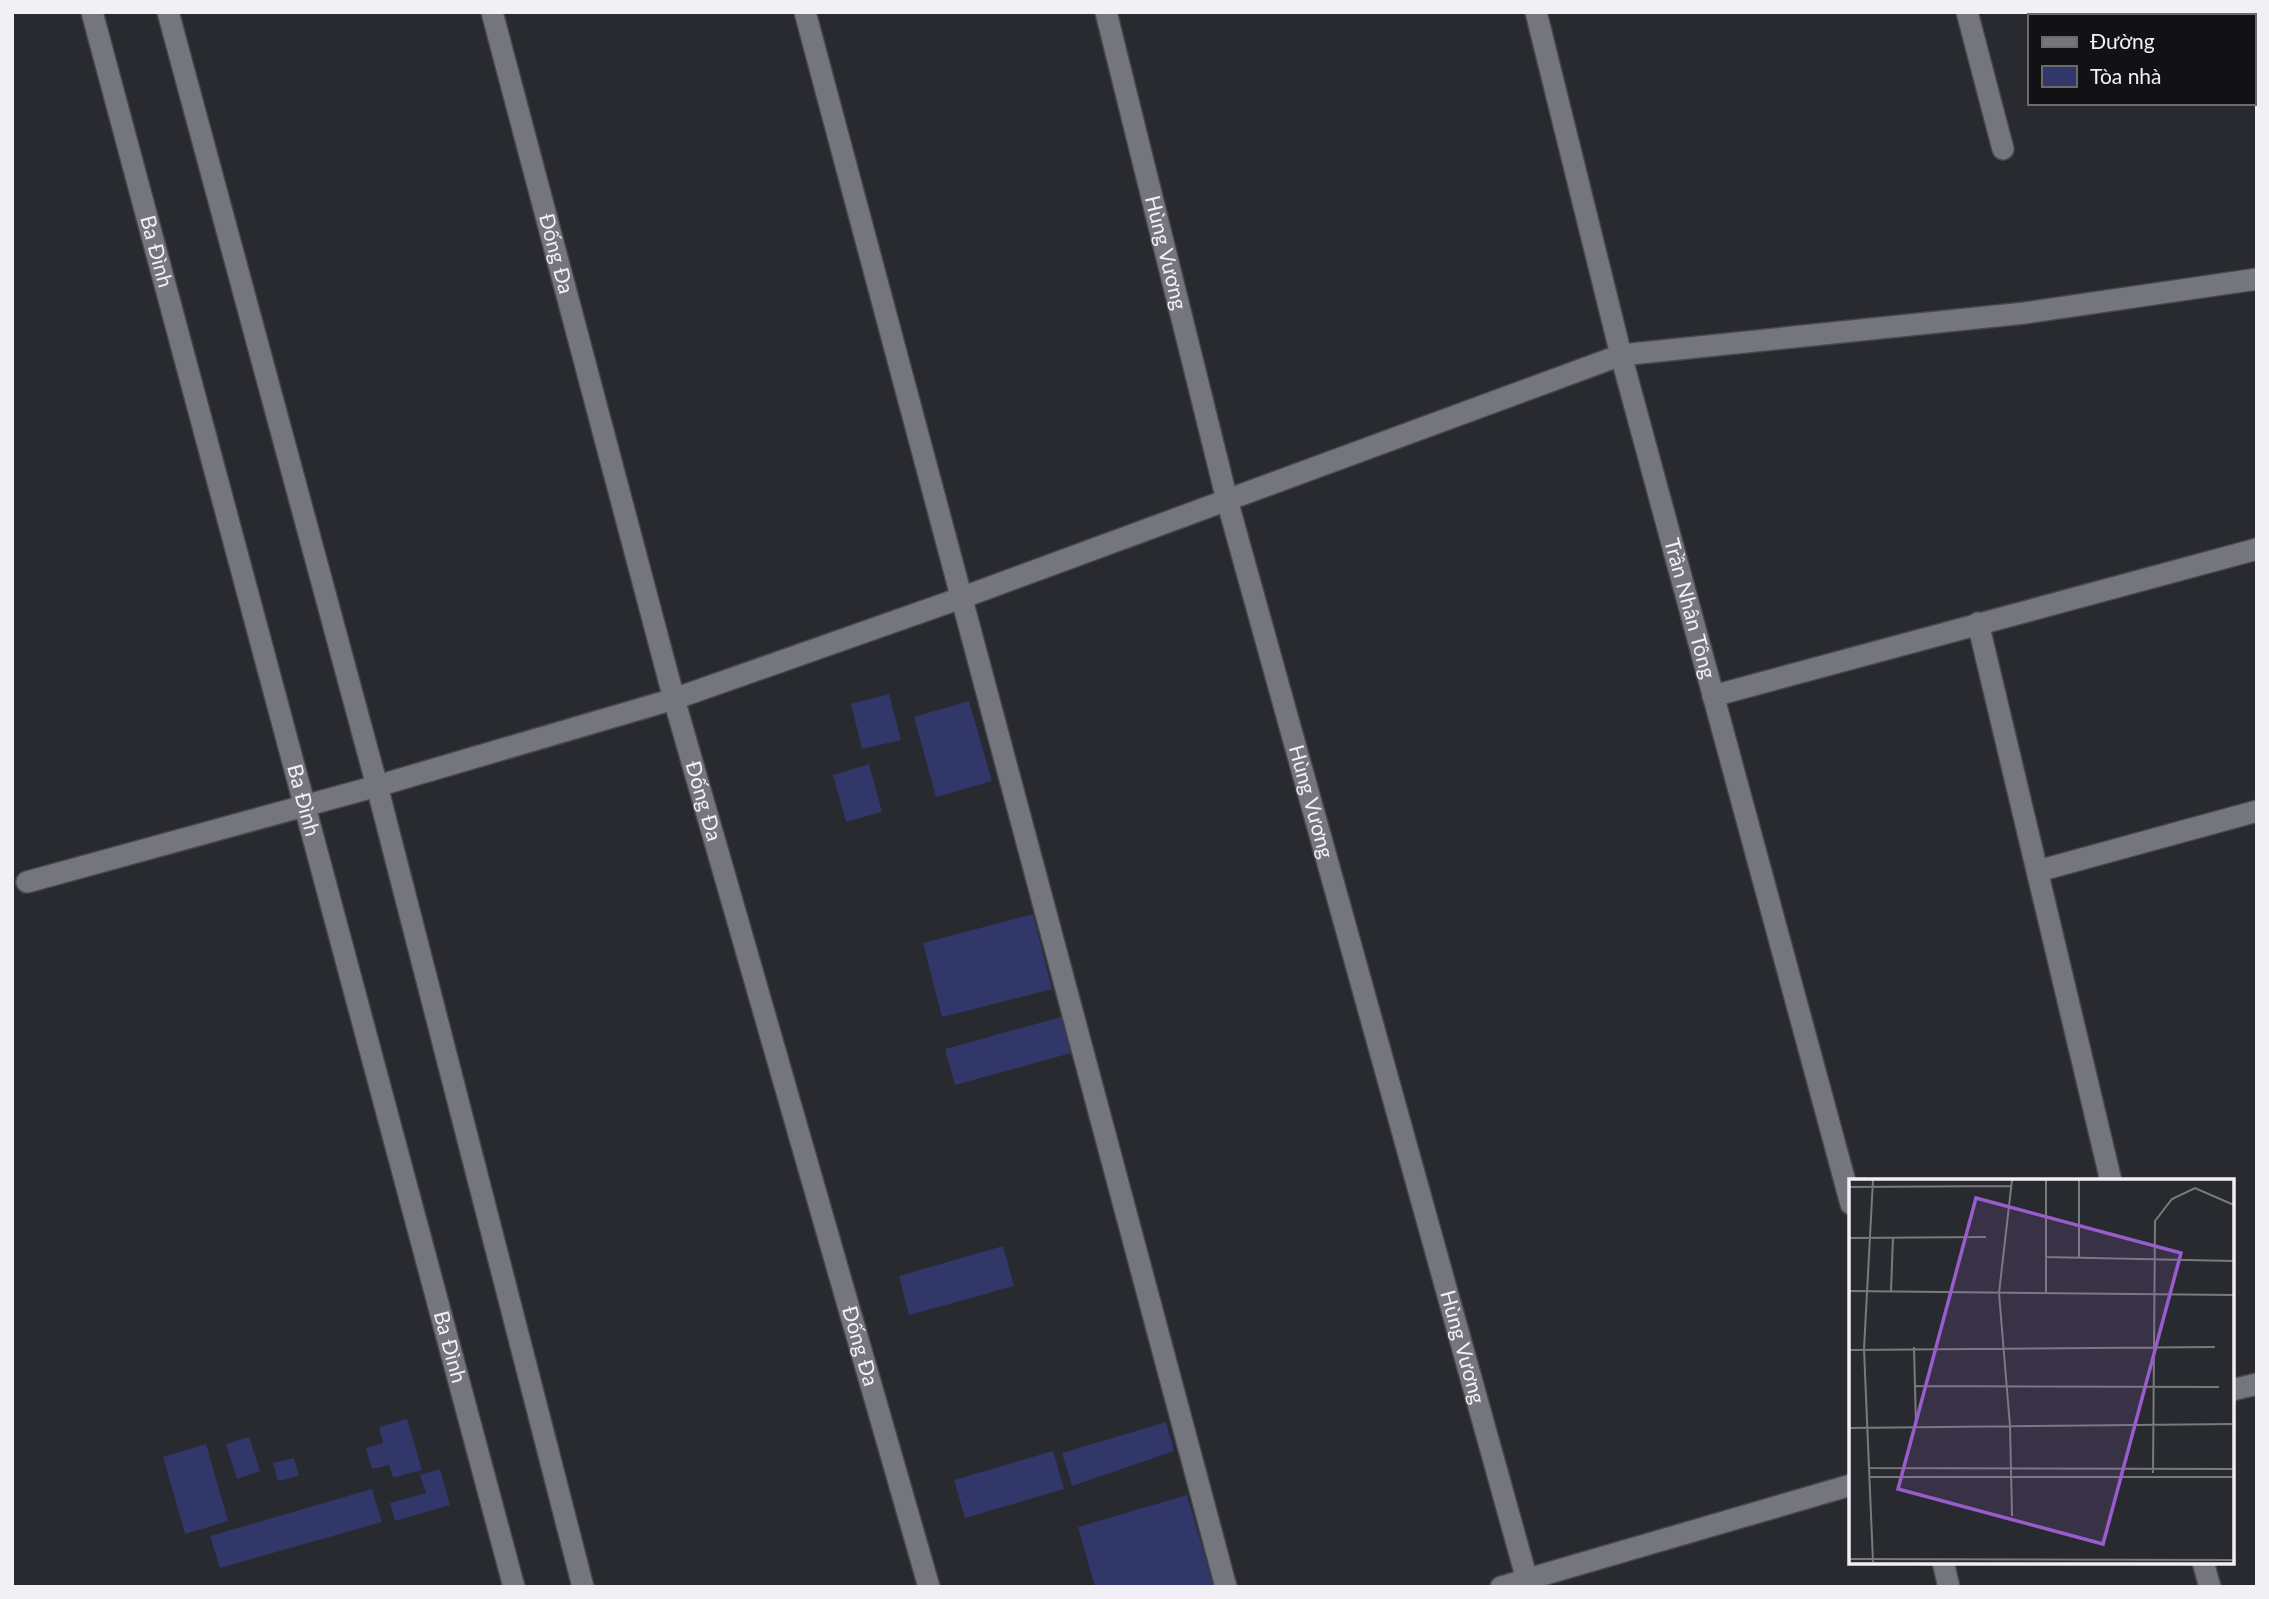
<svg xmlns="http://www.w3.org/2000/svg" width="2269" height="1599" viewBox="0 0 2269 1599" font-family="Lato,sans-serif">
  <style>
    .building { fill: #313768 }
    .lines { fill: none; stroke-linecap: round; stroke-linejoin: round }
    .minor-casing { stroke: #47484c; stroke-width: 24 }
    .minor { stroke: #75767d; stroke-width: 21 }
    .labels { text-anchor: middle; stroke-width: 7; stroke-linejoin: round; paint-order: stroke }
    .street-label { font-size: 21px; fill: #f1f1f5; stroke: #121215 }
    .inset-road { fill: none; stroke: #787a7e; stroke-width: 2 }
    .view { fill: #985dcc; fill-opacity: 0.15; stroke: #985dcc; stroke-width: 3.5 }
    .inset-edge { fill: none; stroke: #f1f1f5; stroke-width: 3.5 }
  </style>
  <rect width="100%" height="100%" fill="#282a2f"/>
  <g class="building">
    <polygon points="889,694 901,740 862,749 851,704"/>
    <polygon points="969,701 992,781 936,797 914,717"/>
    <polygon points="869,764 882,812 846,822 833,775"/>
    <polygon points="1033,914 1052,989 942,1017 923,943"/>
    <polygon points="1061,1017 1071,1053 955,1085 945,1049"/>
    <polygon points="1003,1246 1014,1286 909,1315 899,1276"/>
    <polygon points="407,1419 422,1470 393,1478 389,1465 372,1469 366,1448 383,1443 379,1427"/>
    <polygon points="1166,1422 1174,1451 1072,1486 1062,1453"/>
    <polygon points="249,1437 260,1471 237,1479 226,1444"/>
    <polygon points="206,1444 228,1521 185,1534 163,1457"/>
    <polygon points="1053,1451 1064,1489 965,1518 954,1480"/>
    <polygon points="294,1458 299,1476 278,1481 273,1463"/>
    <polygon points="440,1469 450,1505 395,1521 390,1503 426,1493 420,1475"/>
    <polygon points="372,1489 382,1522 220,1568 210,1536"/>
    <polygon points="1187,1495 1214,1587 1095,1587 1078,1527"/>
  </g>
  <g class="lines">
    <g class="minor-casing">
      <g id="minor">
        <path id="s1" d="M92,12L514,1587"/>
        <polyline points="168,12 377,786 583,1587"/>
        <path id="s2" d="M492,12L674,699L929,1587"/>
        <polyline points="805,12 1226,1587"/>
        <path id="s3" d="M1106,12L1227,500L1529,1587"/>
        <path id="s4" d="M1536,12L1621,355L1851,1204"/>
        <polyline points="1967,12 2003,149"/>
        <polyline points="1978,623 2111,1181"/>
        <polyline points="1713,696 2257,549"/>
        <polyline points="2038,871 2257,811"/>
        <polyline points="27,882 377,786 674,699 961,598 1621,355 2025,313 2257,279"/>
        <polyline points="2232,1390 2257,1384"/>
        <polyline points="1943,1562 1949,1587"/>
        <polyline points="2203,1562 2210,1587"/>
        <polyline points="1501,1587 1851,1485"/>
      </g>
    </g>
    <use href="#minor" class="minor"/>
  </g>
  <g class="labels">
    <g class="street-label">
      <text dy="7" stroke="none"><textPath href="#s1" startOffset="248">Ba Đình</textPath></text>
      <text dy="7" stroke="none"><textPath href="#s3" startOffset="248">Hùng Vương</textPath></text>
      <text dy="7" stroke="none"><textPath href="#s2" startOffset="250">Đống Đa</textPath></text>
      <text dy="7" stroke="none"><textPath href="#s4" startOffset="616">Trần Nhân Tông</textPath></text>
      <text dy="7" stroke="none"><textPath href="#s1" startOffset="816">Ba Đình</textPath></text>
      <text dy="7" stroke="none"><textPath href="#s2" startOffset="817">Đống Đa</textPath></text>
      <text dy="7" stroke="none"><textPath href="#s3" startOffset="816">Hùng Vương</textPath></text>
      <text dy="7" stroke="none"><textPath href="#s2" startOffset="1384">Đống Đa</textPath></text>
      <text dy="7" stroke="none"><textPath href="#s1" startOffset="1382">Ba Đình</textPath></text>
      <text dy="7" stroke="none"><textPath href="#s3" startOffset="1382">Hùng Vương</textPath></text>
    </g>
  </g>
  <g transform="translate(1849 1179)">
    <rect width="385" height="385" fill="#282a2f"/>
    <path class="inset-road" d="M163,1L150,114L161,247L163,337M197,1V114M230,1V79M0,8L163,7M0,59L137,58M196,78L385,82M0,112L385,116M42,112L44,58M65,168L67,247M0,171L366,168M66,207L370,208M0,249L385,245M19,289L385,290M304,294L306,42L323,20L346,9L385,26M20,298H385M0,380L385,381M24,383L15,170L24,1"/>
    <path class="view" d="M127,19L332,74L254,365L49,310Z"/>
    <rect width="385" height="385" class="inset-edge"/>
  </g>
  <rect width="2269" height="1599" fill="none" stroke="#f1f1f5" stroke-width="28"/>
  <rect x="2028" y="14" width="228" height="91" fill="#121215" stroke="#6b6b6f" stroke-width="2"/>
  <rect x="2042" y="37" width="35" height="10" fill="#75767d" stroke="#6b6b6f" stroke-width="2"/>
  <text x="2090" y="49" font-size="21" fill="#f1f1f5">Đường</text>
  <rect x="2042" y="66" width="35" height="21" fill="#313768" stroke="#6b6b6f" stroke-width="2"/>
  <text x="2090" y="84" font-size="21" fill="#f1f1f5">Tòa nhà</text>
</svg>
